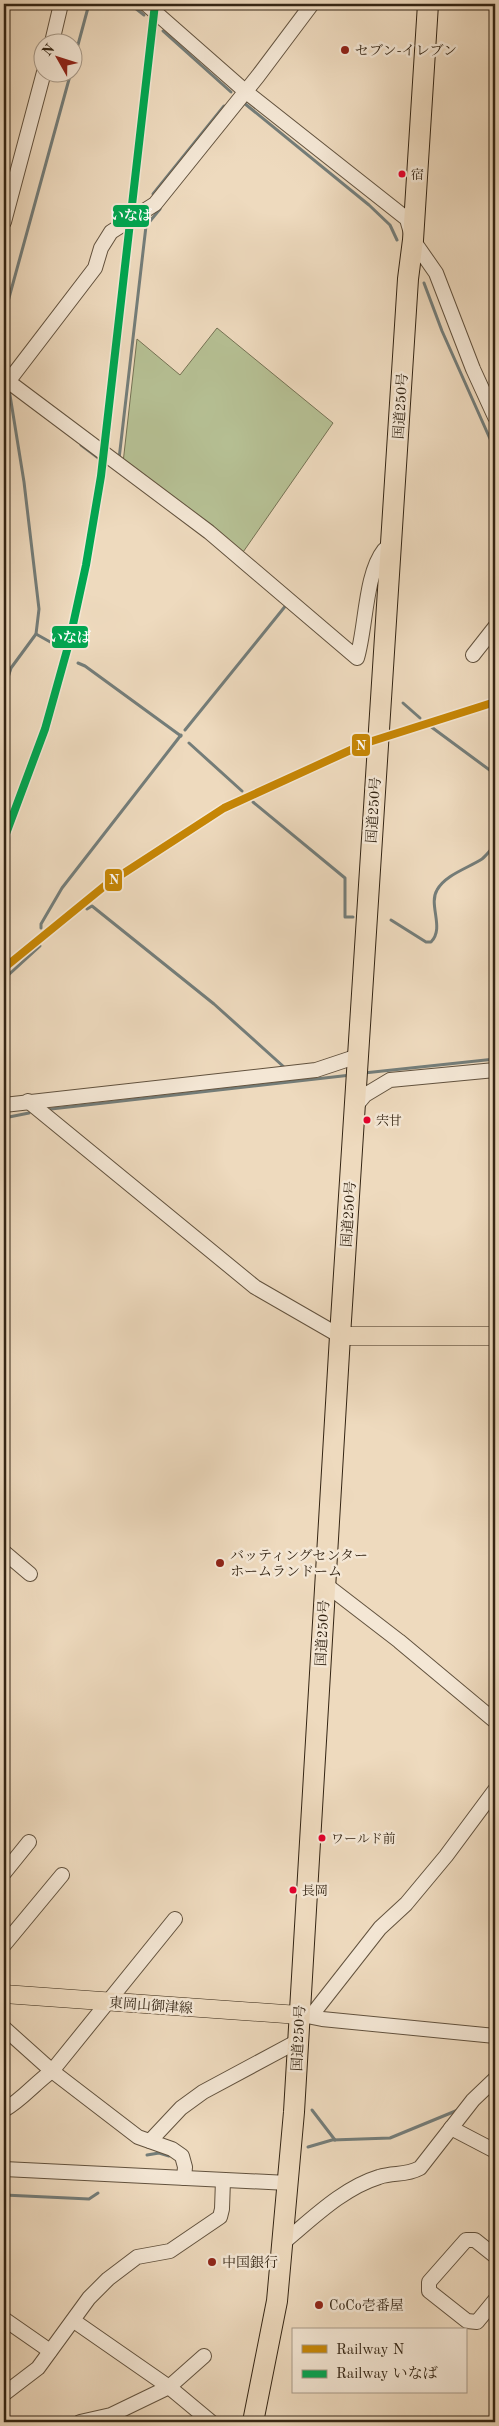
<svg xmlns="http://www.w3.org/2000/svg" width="499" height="2426" viewBox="0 0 499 2426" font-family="'Old Standard TT','Noto Serif JP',serif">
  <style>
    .garden { fill: #b6c094; stroke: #757254 }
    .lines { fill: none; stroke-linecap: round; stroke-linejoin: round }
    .stream { stroke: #747d79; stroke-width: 3 }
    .minor-casing { stroke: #62523e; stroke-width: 16 }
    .major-casing { stroke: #342514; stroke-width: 19 }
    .highway-casing { stroke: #342514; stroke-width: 22 }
    .minor { stroke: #f4e7d5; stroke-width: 14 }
    .major { stroke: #eedabe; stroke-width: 18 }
    .highway { stroke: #eedabe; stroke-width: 20 }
    .rail-1-casing { stroke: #f4e7d5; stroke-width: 11 }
    .rail-2-casing { stroke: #f4e7d5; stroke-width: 11 }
    .rail-1 { stroke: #c68605; stroke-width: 8 }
    .rail-2 { stroke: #00a651; stroke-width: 8 }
    .poi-dot { fill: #8f2418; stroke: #f4e7d5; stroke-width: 2 }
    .bus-dot { fill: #e4002b; stroke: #f4e7d5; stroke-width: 2 }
    .labels { text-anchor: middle; stroke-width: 5; stroke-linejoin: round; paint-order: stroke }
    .bus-label { font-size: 13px; fill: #342514; stroke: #f4e7d5; text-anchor: start }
    .poi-label { font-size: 14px; fill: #342514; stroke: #f4e7d5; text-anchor: start }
    .street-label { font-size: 14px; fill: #342514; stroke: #f4e7d5 }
    .line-badge { stroke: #f4e7d5; stroke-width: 2 }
    .badge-label { font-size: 14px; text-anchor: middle; font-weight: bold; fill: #fff }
  </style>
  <rect width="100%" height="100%" fill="#eedabe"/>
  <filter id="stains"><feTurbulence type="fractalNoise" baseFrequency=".004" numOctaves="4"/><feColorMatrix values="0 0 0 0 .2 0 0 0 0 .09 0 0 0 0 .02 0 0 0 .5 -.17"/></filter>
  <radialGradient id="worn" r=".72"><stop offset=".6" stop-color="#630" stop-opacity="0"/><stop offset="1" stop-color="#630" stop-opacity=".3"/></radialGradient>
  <polygon class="garden" points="217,328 333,423 241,555 123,463 137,339 180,375"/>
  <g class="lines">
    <g class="stream">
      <polyline points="130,4 144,15"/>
      <polyline points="163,31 231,92"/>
      <polyline points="72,67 89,4"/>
      <polyline points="40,70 42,58"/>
      <polyline points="244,103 369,205 390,225 397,240"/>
      <polyline points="153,194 224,106"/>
      <polyline points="424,283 442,331 495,450"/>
      <polyline points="4,316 71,72"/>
      <polyline points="4,358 7,374"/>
      <polyline points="81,445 101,460"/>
      <polyline points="119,459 146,226 160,209 160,205"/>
      <polyline points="36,634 61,648"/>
      <polyline points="78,663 85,666 181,736"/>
      <polyline points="4,690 11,668 36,634 39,609 24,482 9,389"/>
      <polyline points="403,703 420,718"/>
      <polyline points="430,726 495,774"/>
      <polyline points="185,730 287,604"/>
      <polyline points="189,743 242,791"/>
      <polyline points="253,802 345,878 345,917 353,917"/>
      <polyline points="87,909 92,906 214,1004 284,1067"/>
      <path d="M391,920L426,942H431C445,928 428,905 437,890C445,875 468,868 482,859C487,855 491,849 495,845"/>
      <polyline points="41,928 41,924 62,888 181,735"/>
      <polyline points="4,979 40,946"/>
      <polyline points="364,1073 495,1059"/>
      <polyline points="51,1109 351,1075"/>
      <polyline points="4,1118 29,1113"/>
      <polyline points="488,2094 495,2091"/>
      <polyline points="21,2105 39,2090"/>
      <polyline points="312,2110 335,2140"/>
      <polyline points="308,2147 332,2140 390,2138 458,2110"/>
      <polyline points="147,2155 159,2153 169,2156"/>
      <polyline points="4,2195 89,2199 98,2193"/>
    </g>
    <g class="minor-casing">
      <g id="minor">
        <polyline points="146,4 245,91 407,219 413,240 436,273 473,369 495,417"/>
        <polyline points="52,42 61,4"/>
        <polyline points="4,222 44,72"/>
        <path d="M9,382L209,532L357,658C366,628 365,574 384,550L391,549"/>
        <polyline points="4,387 95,268 101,248 111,232 155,204 258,76 312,4"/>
        <polyline points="473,655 495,627"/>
        <polyline points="28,1101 255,1287 340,1336"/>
        <polyline points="4,1105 316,1070 358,1056"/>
        <polyline points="355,1107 365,1095 390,1080 495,1070"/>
        <polyline points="4,1552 30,1574"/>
        <polyline points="325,1584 399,1641 495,1721"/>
        <polyline points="4,1873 29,1842"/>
        <polyline points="4,1945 62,1875"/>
        <polyline points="302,2015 322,2019 495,2036"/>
        <polyline points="311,2016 380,1928 406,1904 446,1856 495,1790"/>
        <polyline points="4,2028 52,2071 138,2137 172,2149 182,2156 185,2167 184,2178"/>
        <path d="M4,2110C22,2100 35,2083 52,2071L175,1919"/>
        <polyline points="451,2128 495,2151"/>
        <polyline points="150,2141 181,2108 203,2092 298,2041"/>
        <polyline points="4,2169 288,2183"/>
        <path d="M284,2242C313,2218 343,2188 379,2177C394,2172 405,2176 420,2168L473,2100L495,2079"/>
        <polyline points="495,2256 475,2240 466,2240 429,2282 429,2291 467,2321 477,2322 495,2300"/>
        <polyline points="4,2319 50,2351"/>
        <polyline points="74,2321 169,2387 211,2422"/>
        <polyline points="4,2394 38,2368 89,2298 108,2279 137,2257 170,2251 220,2217 222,2209 223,2180"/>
        <polyline points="80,2422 111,2415 169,2387 204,2356"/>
      </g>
    </g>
    <g class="major-casing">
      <g id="major">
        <polyline points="340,1336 495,1336"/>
        <polyline points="4,1994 299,2015"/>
      </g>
    </g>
    <g class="highway-casing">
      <polyline id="highway" points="253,2422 277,2301 294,2112 340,1336 408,279 413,240 428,4"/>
    </g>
    <use href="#minor" class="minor"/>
    <use href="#major" class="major"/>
    <use href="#highway" class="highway"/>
    <g class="rail-1-casing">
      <polyline id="rail-1" points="4,968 107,884 224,808 366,743 495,702"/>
    </g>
    <g class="rail-2-casing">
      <polyline id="rail-2" points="4,839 45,729 69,643 86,565 101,476 155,4"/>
    </g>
    <use href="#rail-1" class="rail-1"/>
    <use href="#rail-2" class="rail-2"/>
  </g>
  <g class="poi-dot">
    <circle cx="345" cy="50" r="5"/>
    <circle cx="220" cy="1563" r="5"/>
    <circle cx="212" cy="2262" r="5"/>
    <circle cx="319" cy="2305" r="5"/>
  </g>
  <g class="bus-dot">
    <circle cx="402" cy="174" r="4.5"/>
    <circle cx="367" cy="1120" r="4.5"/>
    <circle cx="322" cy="1838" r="4.5"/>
    <circle cx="293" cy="1890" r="4.5"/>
  </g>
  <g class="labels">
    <g class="bus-label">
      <text x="411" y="179">宿</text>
      <text x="376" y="1125">宍甘</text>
      <text x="331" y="1843">ワールド前</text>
      <text x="302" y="1895">長岡</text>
    </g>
    <g class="poi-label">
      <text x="355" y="55">セブン-イレブン</text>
      <text x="230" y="1560">バッティングセンター<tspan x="230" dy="16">ホームランドーム</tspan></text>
      <text x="222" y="2267">中国銀行</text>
      <text x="329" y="2310">CoCo壱番屋</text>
    </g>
    <g class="street-label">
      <text transform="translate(400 406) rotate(-86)" y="5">国道250号</text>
      <text transform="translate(373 810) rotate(-86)" y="5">国道250号</text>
      <text transform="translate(348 1214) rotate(-86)" y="5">国道250号</text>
      <text transform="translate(322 1633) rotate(-87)" y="5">国道250号</text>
      <text transform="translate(151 2005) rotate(4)" y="5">東岡山御津線</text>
      <text transform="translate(298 2038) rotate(-87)" y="5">国道250号</text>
    </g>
  </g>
  <g class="line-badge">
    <rect x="112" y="204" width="38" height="24" rx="5" fill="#00a651"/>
    <rect x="51" y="625" width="38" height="24" rx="5" fill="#00a651"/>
    <rect x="351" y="733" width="20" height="24" rx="5" fill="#c68605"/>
    <rect x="104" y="868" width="19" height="24" rx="5" fill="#c68605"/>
  </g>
  <g class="badge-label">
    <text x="131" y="220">いなば</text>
    <text x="70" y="642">いなば</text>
    <text x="361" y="750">N</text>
    <text x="114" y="884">N</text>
  </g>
  <rect width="499" height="2426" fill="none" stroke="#eedabe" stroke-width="20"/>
  <rect x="5" y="5" width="489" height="2416" fill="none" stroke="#342514" stroke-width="2.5"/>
  <rect x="10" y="10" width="479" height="2406" fill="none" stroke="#342514"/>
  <rect x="292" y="2328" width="175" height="65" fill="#f4e7d5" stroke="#a79988"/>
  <rect x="302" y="2345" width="25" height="8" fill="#c68605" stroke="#a79988"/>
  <text x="336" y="2354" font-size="15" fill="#342514">Railway N</text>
  <rect x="302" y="2370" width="25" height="8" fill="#00a651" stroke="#a79988"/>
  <text x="336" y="2378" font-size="15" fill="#342514">Railway いなば</text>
  <g transform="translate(58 58) rotate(309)"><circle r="24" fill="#f4e7d5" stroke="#a79988"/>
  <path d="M0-4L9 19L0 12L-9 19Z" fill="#8f2418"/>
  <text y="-8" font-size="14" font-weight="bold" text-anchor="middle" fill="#342514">N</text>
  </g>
  <rect width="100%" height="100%" filter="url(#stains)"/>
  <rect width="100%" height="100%" fill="url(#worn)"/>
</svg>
